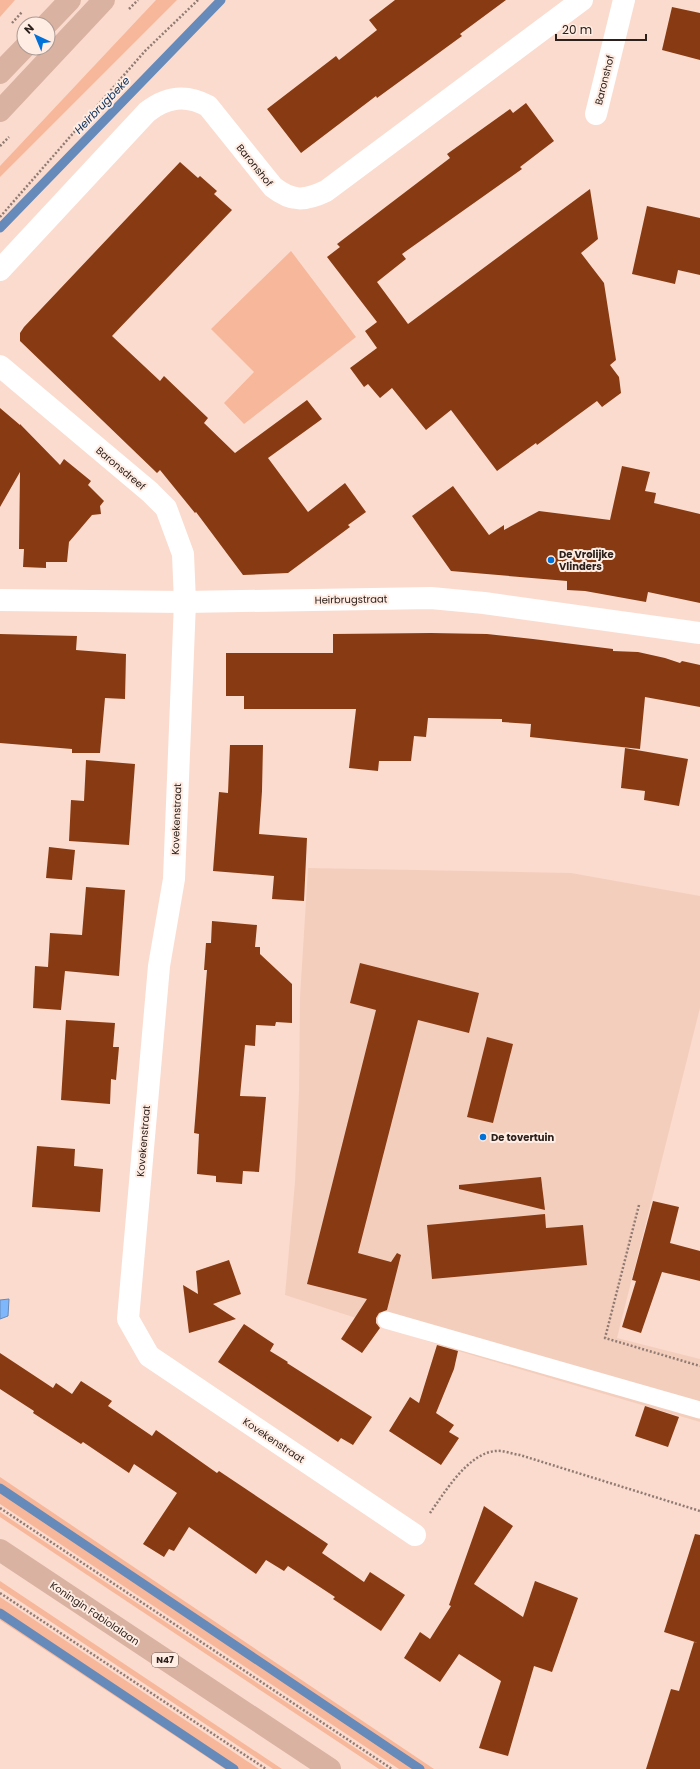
<svg xmlns="http://www.w3.org/2000/svg" width="700" height="1769" viewBox="0 0 700 1769" font-family="Poppins,sans-serif">
  <style>
    .built { fill: #f4cebd }
    .green { fill: #f7b79a }
    .water { fill: #7fb7fd; stroke: #668ab9 }
    .lines { fill: none; stroke-linecap: round; stroke-linejoin: round }
    .stream { stroke: #668ab9; stroke-width: 9 }
    .building { fill: #883b12 }
    .path { stroke: #907b72; stroke-width: 2.5; stroke-dasharray: 2 2; stroke-linecap: butt }
    .service { stroke: #fff; stroke-width: 17 }
    .minor { stroke: #fff; stroke-width: 22 }
    .tertiary { stroke: #fff; stroke-width: 22 }
    .primary { stroke: #d9b2a1; stroke-width: 22 }
    .poi-dot { fill: #0071d8; stroke: #ffece3; stroke-width: 1.5 }
    .labels { text-anchor: middle; stroke-width: 4; stroke-linejoin: round; paint-order: stroke }
    .shield { fill: #ffece3; stroke: #6b5d57; stroke-width: 1 }
    .shield-label { font-size: 9px; font-weight: bold; fill: #2b201b }
    .street-label { font-size: 10px; fill: #2b201b; stroke: #ffece3 }
    .poi-label { font-size: 10px; font-weight: bold; fill: #2b201b; stroke: #ffece3; text-anchor: start }
    .water-label { font-size: 11px; font-style: italic; fill: #072e5a; stroke: #ffece3 }
  </style>
  <rect width="100%" height="100%" fill="#fbdbce"/>
  <polygon class="built" points="308,868 571,873 700,896 700,1008 617,1338 700,1359 700,1422 458,1351 285,1295 295,1182 299,1092 300,997"/>
  <g class="green">
    <polygon points="0,0 15,0 0,17"/>
    <polygon points="156,0 177,0 0,177 0,166"/>
    <polygon points="291,251 356,337 244,424 224,403 254,372 211,329"/>
    <polygon points="0,1477 434,1769 399,1769 0,1504"/>
    <polygon points="0,1512 387,1769 379,1769 0,1517"/>
    <polygon points="0,1581 282,1769 273,1769 0,1588"/>
    <polygon points="0,1597 259,1769 225,1769 0,1620"/>
  </g>
  <polygon class="water" points="9,1299 8,1316 0,1319 0,1300"/>
  <g class="lines">
    <g class="stream">
      <polyline points="0,228 221,0"/>
      <polyline points="0,1488 420,1769"/>
      <polyline points="0,1613 234,1769"/>
    </g>
  </g>
  <g class="building">
    <polygon points="395,0 506,0 460,34 462,36 377,98 376,96 301,153 267,109 336,56 339,60 377,30 369,20"/>
    <polygon points="672,7 700,13 700,60 662,50"/>
    <polygon points="526,103 554,141 520,167 522,169 402,254 406,259 377,282 408,324 590,189 598,239 581,253 604,283 616,360 610,365 619,377 621,393 602,407 597,401 537,445 536,443 497,471 451,410 426,430 392,388 380,398 368,384 364,387 350,368 377,348 365,331 377,322 327,257 340,247 337,244 450,158 447,154 510,109 513,113"/>
    <polygon points="180,162 198,178 200,176 217,191 214,194 232,210 112,336 160,381 164,376 208,418 204,423 235,453 307,400 322,419 268,458 308,512 345,483 366,512 348,525 350,527 288,573 243,575 196,512 195,513 160,470 157,473 20,341 20,333 24,327"/>
    <polygon points="647,206 700,218 700,275 678,270 675,284 632,274"/>
    <polygon points="0,408 20,425 20,424 60,465 64,459 91,481 88,485 104,501 100,506 101,514 92,515 69,542 67,562 46,562 46,568 23,567 24,549 19,549 20,472 0,507"/>
    <polygon points="622,466 650,472 645,491 656,493 654,503 700,514 700,603 648,592 646,602 585,591 567,590 567,581 451,571 412,516 453,486 489,535 504,525 504,530 539,511 610,520"/>
    <polygon points="431,633 487,634 533,639 613,649 613,651 638,652 665,658 680,663 682,661 700,665 700,707 645,697 640,749 530,737 531,724 502,722 502,719 428,718 426,737 414,736 411,761 379,761 378,771 349,768 356,709 244,709 244,696 226,696 226,653 333,653 333,634"/>
    <polygon points="0,634 77,636 76,650 126,654 125,699 105,698 100,753 72,753 72,749 0,743"/>
    <polygon points="230,745 263,745 262,791 259,834 307,838 304,901 272,899 274,876 213,871 219,792 228,793"/>
    <polygon points="625,748 688,759 679,806 644,800 645,791 621,788"/>
    <polygon points="86,760 135,764 129,845 69,841 71,800 84,801"/>
    <polygon points="49,847 75,850 72,880 46,878"/>
    <polygon points="86,887 125,890 119,976 65,971 61,1010 33,1008 35,966 48,967 50,933 82,935"/>
    <polygon points="212,921 257,925 255,947 260,947 260,954 292,984 292,1023 276,1022 275,1026 256,1025 255,1046 245,1045 240,1096 266,1097 259,1172 243,1171 242,1184 216,1182 216,1176 197,1174 199,1134 194,1133 207,970 204,970 206,943 211,943"/>
    <polygon points="360,963 479,993 469,1033 418,1020 358,1253 391,1262 397,1253 401,1255 387,1310 379,1313 376,1318 376,1323 380,1328 362,1353 341,1339 367,1299 307,1284 376,1010 350,1003"/>
    <polygon points="66,1020 115,1023 113,1047 119,1047 116,1080 111,1079 110,1104 61,1100"/>
    <polygon points="487,1037 513,1044 493,1123 467,1117"/>
    <polygon points="37,1146 75,1149 74,1166 103,1169 100,1212 32,1207"/>
    <polygon points="541,1177 545,1210 459,1189 459,1185"/>
    <polygon points="653,1201 679,1207 670,1243 700,1251 700,1281 662,1272 641,1333 622,1327 636,1281 632,1280"/>
    <polygon points="545,1214 546,1228 583,1225 587,1265 432,1279 427,1225"/>
    <polygon points="229,1260 241,1294 213,1304 236,1319 189,1333 183,1285 198,1294 196,1271"/>
    <polygon points="244,1324 274,1344 270,1351 288,1362 287,1363 372,1417 353,1445 341,1438 338,1442 218,1362"/>
    <polygon points="437,1345 458,1351 454,1369 436,1413 454,1425 449,1432 459,1438 441,1465 389,1431 410,1397 419,1403"/>
    <polygon points="0,1353 53,1388 56,1383 72,1394 81,1381 112,1401 108,1406 152,1436 156,1430 217,1473 219,1471 328,1544 322,1553 364,1582 370,1572 405,1595 381,1631 333,1599 335,1597 288,1566 284,1571 266,1560 256,1574 189,1527 174,1551 169,1549 164,1557 143,1544 177,1493 134,1464 129,1473 83,1442 81,1444 33,1413 34,1411 0,1389"/>
    <polygon points="645,1406 679,1417 668,1447 635,1436"/>
    <polygon points="484,1506 513,1526 474,1584 523,1617 535,1581 578,1598 552,1672 534,1666 508,1756 479,1748 501,1681 459,1654 440,1682 404,1658 420,1632 430,1639 451,1606 449,1605"/>
    <polygon points="695,1534 700,1535 700,1769 646,1769 671,1689 679,1691 694,1642 698,1643 664,1632"/>
  </g>
  <g class="lines">
    <g class="path">
      <polyline points="129,9 138,0"/>
      <polyline points="12,23 22,12"/>
      <polyline points="0,146 9,137"/>
      <polyline points="0,217 145,51 198,0"/>
      <polyline points="639,1205 605,1338 700,1366"/>
      <polyline points="0,1508 392,1769"/>
      <path d="M430,1513C445,1492 468,1453 496,1451C503,1450 512,1454 520,1455L700,1511"/>
      <polyline points="0,1593 266,1769"/>
    </g>
    <polyline class="service" points="386,1320 700,1410"/>
    <g class="minor">
      <polyline points="596,114 624,0"/>
      <path d="M0,270L147,112C166,97 186,94 208,106L273,187C292,202 305,201 326,191L582,0"/>
      <polyline points="0,366 150,492 166,508 183,554 185,602 174,879 159,966 128,1319 149,1356 415,1535"/>
    </g>
    <polyline class="tertiary" points="0,600 185,602 431,598 484,603 700,633"/>
    <g class="primary">
      <polyline points="47,24 70,0"/>
      <polyline points="0,73 24,48"/>
      <polyline points="0,111 104,0"/>
      <polyline points="0,1550 330,1769"/>
    </g>
  </g>
  <g class="poi-dot">
    <circle cx="551" cy="560" r="4"/>
    <circle cx="483" cy="1137" r="4"/>
  </g>
  <g class="labels">
    <rect class="shield" x="152" y="1653" width="26" height="14" rx="3"/>
    <g class="shield-label">
      <text x="165" y="1663">N47</text>
    </g>
    <g class="street-label">
      <text transform="translate(604 80) rotate(-76)" y="4">Baronshof</text>
      <text transform="translate(255 165) rotate(51)" y="4">Baronshof</text>
      <text transform="translate(121 468) rotate(40)" y="4">Baronsdreef</text>
      <text transform="translate(351 599) rotate(-1)" y="4">Heirbrugstraat</text>
      <text transform="translate(176 819) rotate(-88)" y="4">Kovekenstraat</text>
      <text transform="translate(143 1141) rotate(-85)" y="4">Kovekenstraat</text>
      <text transform="translate(274 1440) rotate(34)" y="4">Kovekenstraat</text>
      <text transform="translate(95 1613) rotate(34)" y="4">Koningin Fabiolalaan</text>
    </g>
    <g class="poi-label">
      <text x="559" y="558">De Vrolijke<tspan x="559" dy="12">Vlinders</tspan></text>
      <text x="491" y="1141">De tovertuin</text>
    </g>
    <g class="water-label">
      <text transform="translate(102 105) rotate(-46)" y="4">Heirbrugbeke</text>
    </g>
  </g>
  <g transform="translate(36 36) rotate(316)"><circle r="19" fill="#ffece3" stroke="#aa9a93"/>
  <path d="M0-3L7 15L0 10L-7 15Z" fill="#0071d8"/>
  <text y="-6" font-size="11" font-weight="bold" text-anchor="middle" fill="#2b201b">N</text>
  </g>
  <path d="M556 34v6h90v-6" fill="none" stroke="#2b201b" stroke-width="2"/>
  <text x="562" y="34" font-size="12" fill="#2b201b" stroke="#ffece3" stroke-width="3" paint-order="stroke">20 m</text>
</svg>
